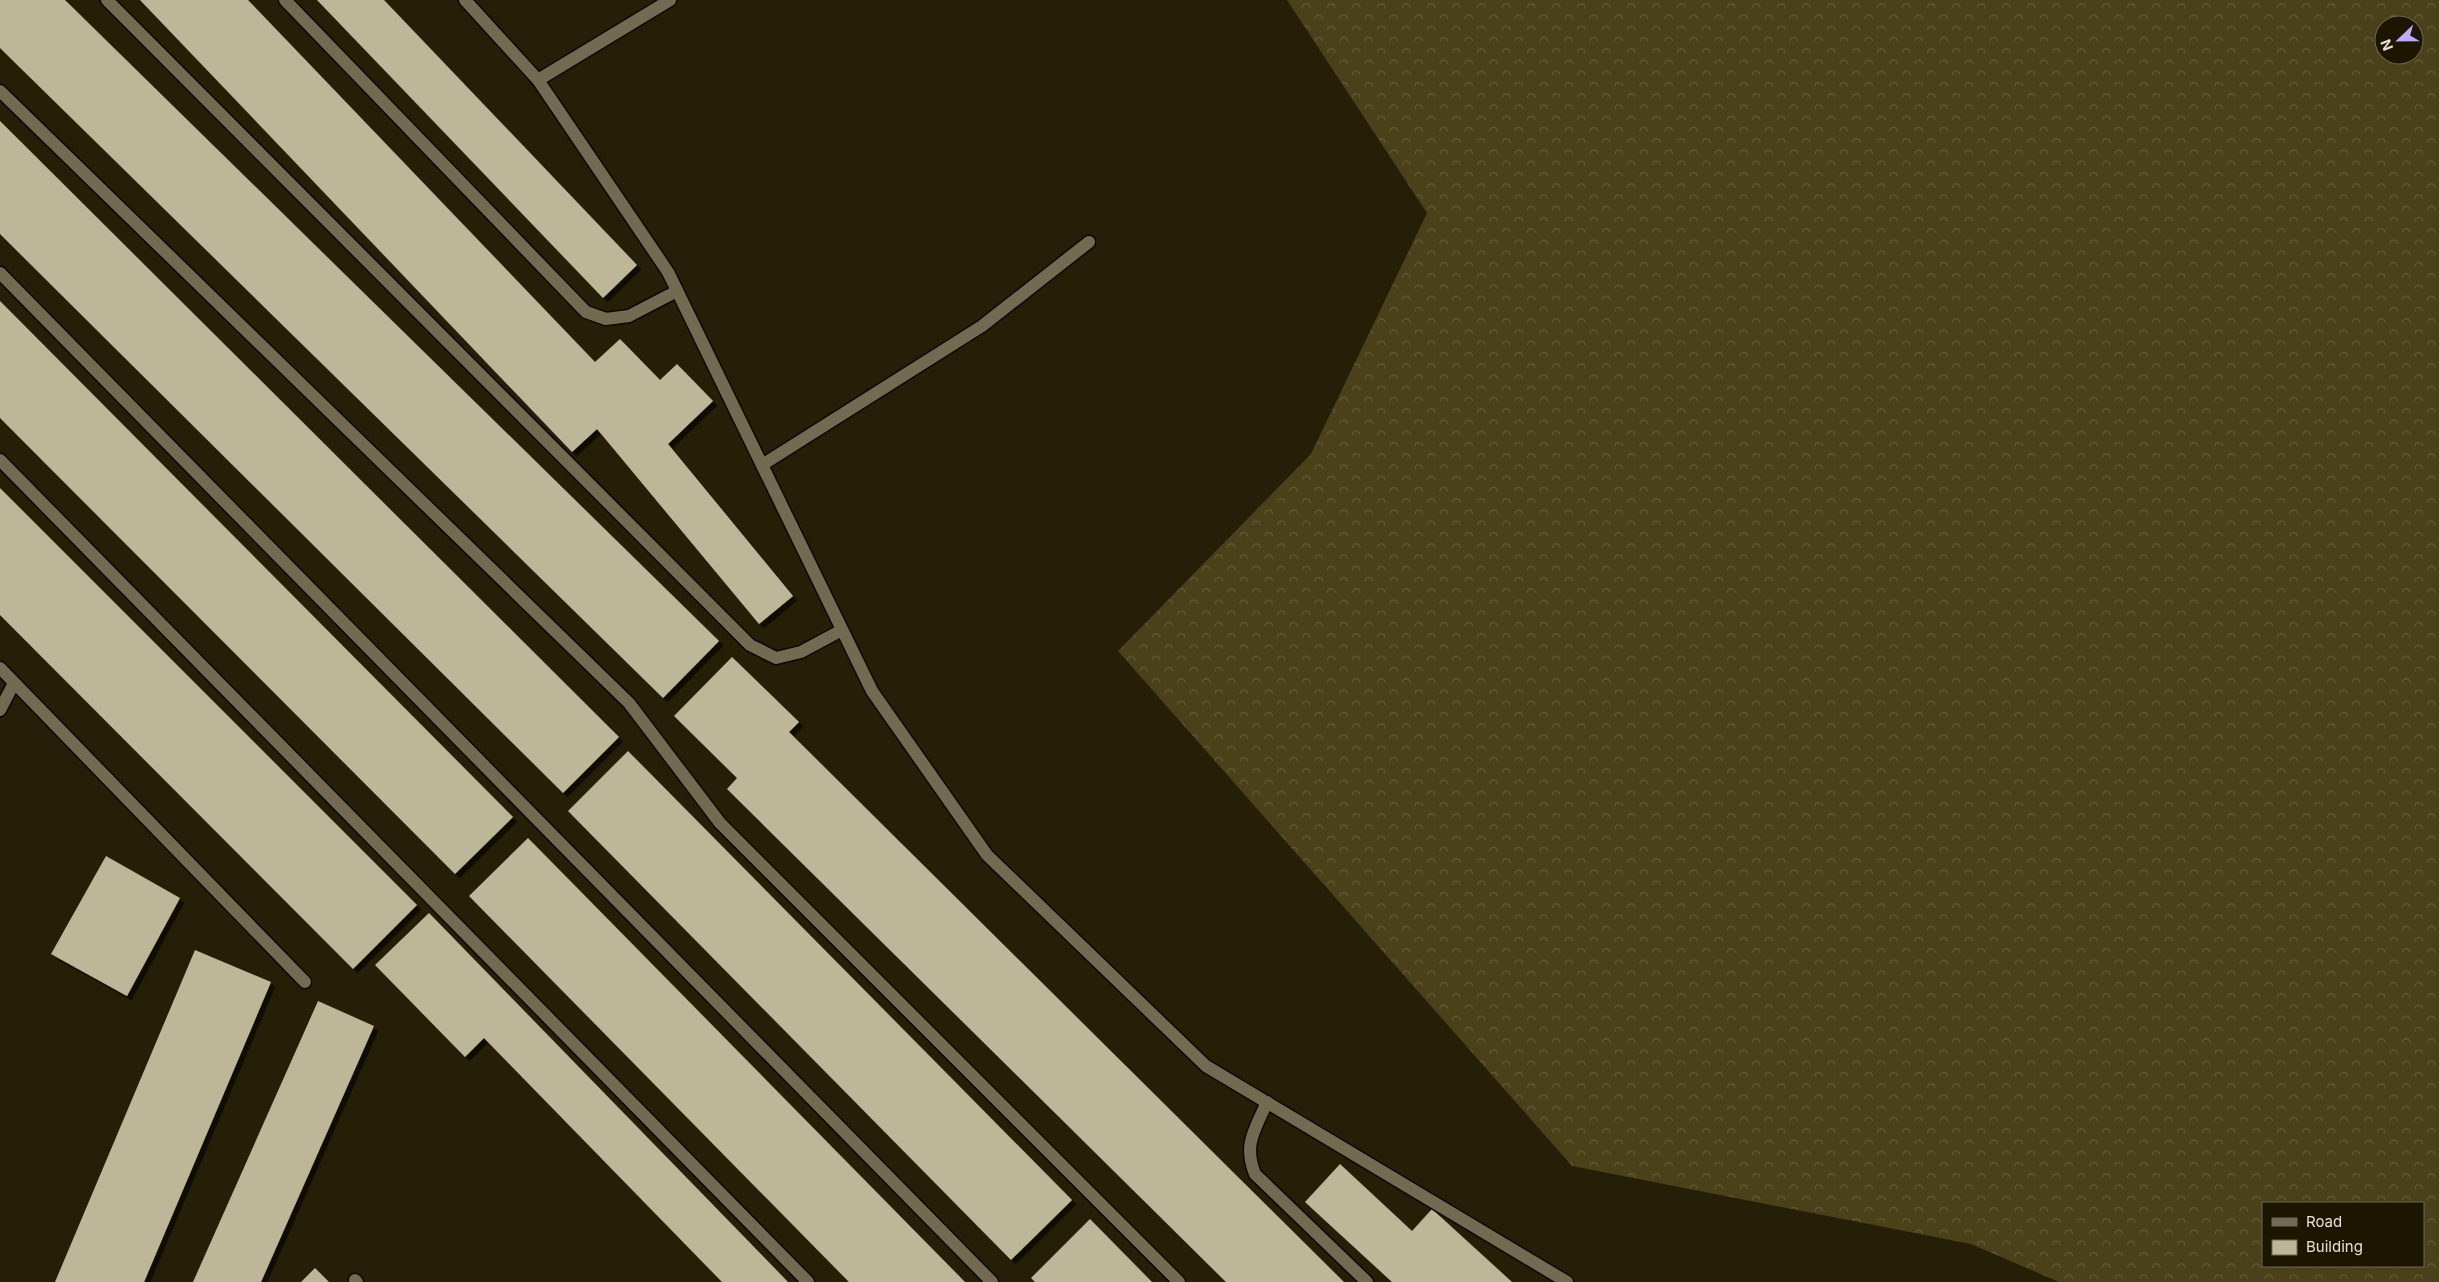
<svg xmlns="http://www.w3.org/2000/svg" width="2439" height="1282" viewBox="0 0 2439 1282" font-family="Inter,sans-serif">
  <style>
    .forest { fill: url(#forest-crowns); fill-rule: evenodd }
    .building { fill: #bdb699; filter: url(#shadow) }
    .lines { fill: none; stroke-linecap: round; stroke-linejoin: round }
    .minor-casing { stroke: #0e0900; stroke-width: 15 }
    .minor { stroke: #726b51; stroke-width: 12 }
  </style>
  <defs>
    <pattern id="forest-crowns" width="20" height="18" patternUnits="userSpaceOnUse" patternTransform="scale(1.25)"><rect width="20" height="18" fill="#4a401a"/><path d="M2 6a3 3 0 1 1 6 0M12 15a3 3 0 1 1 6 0" fill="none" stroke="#645b3a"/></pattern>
    <filter id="shadow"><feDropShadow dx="4.5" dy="4.5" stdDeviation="0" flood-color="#0009"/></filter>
  </defs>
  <rect width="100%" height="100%" fill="#251f07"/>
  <path class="forest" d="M1287,0H2439V1282H2059L1971,1244L1572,1166L1118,651L1311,454L1427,213ZM2384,25H2414V55H2384ZM2263,1203H2423V1266H2263Z"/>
  <g class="building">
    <polygon points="0,0 65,0 719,641 663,698 0,48"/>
    <polygon points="140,0 248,0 595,362 620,339 660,380 677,364 713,401 668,444 793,596 759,624 597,429 572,452"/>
    <polygon points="317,0 384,0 637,265 603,298"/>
    <polygon points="0,121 619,737 563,793 0,234"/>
    <polygon points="0,301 513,817 455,874 0,418"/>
    <polygon points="0,488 417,905 353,969 0,615"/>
    <polygon points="732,657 799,722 789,732 1344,1282 1226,1282 727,789 737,778 674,716"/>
    <polygon points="628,751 1072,1200 1011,1260 568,811"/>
    <polygon points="528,838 965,1282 849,1282 469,896"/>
    <polygon points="106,856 180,898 127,996 51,954"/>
    <polygon points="429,913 788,1282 722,1282 484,1038 465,1057 375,965"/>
    <polygon points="195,950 271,982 144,1282 55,1282"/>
    <polygon points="318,1001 374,1026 261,1282 193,1282"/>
    <polygon points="1340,1164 1412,1231 1432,1209 1512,1282 1392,1282 1305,1202"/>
    <polygon points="1090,1219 1152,1282 1035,1282 1031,1278"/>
    <polygon points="315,1268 329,1282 301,1282"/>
  </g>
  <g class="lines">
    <g class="minor-casing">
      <g id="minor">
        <polyline points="107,0 750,645 776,658 801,652 842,630"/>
        <polyline points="285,0 586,312 606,319 629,316 677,291"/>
        <polyline points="465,0 538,80 668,272 872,691 987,855 1206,1066 1567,1282"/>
        <polyline points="538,80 670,0"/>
        <polyline points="0,91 629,703 720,823 1179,1282"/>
        <polyline points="0,273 992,1282"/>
        <polyline points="0,460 808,1282"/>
        <polyline points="762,465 982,326 1089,242"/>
        <polyline points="0,668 305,982"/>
        <polyline points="0,710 14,683"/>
        <path d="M1267,1102C1255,1130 1243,1144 1255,1174L1367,1282"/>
        <polyline points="355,1280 357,1282"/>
      </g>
    </g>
    <use href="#minor" class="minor"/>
  </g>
  <rect x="2262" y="1202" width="162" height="65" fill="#1c1601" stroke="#6c6855"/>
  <rect x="2272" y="1218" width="25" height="8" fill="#726b51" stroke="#6c6855"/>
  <text x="2306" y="1227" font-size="15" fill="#e5e2d3">Road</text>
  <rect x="2272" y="1240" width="25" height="15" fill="#bdb699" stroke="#6c6855"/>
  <text x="2306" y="1252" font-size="15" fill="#e5e2d3">Building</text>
  <g transform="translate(2399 40) rotate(248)"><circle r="24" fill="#1c1601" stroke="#6c6855"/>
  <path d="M0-4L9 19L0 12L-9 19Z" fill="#b9abf7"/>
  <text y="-8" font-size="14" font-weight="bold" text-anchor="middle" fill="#e5e2d3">N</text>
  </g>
</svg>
